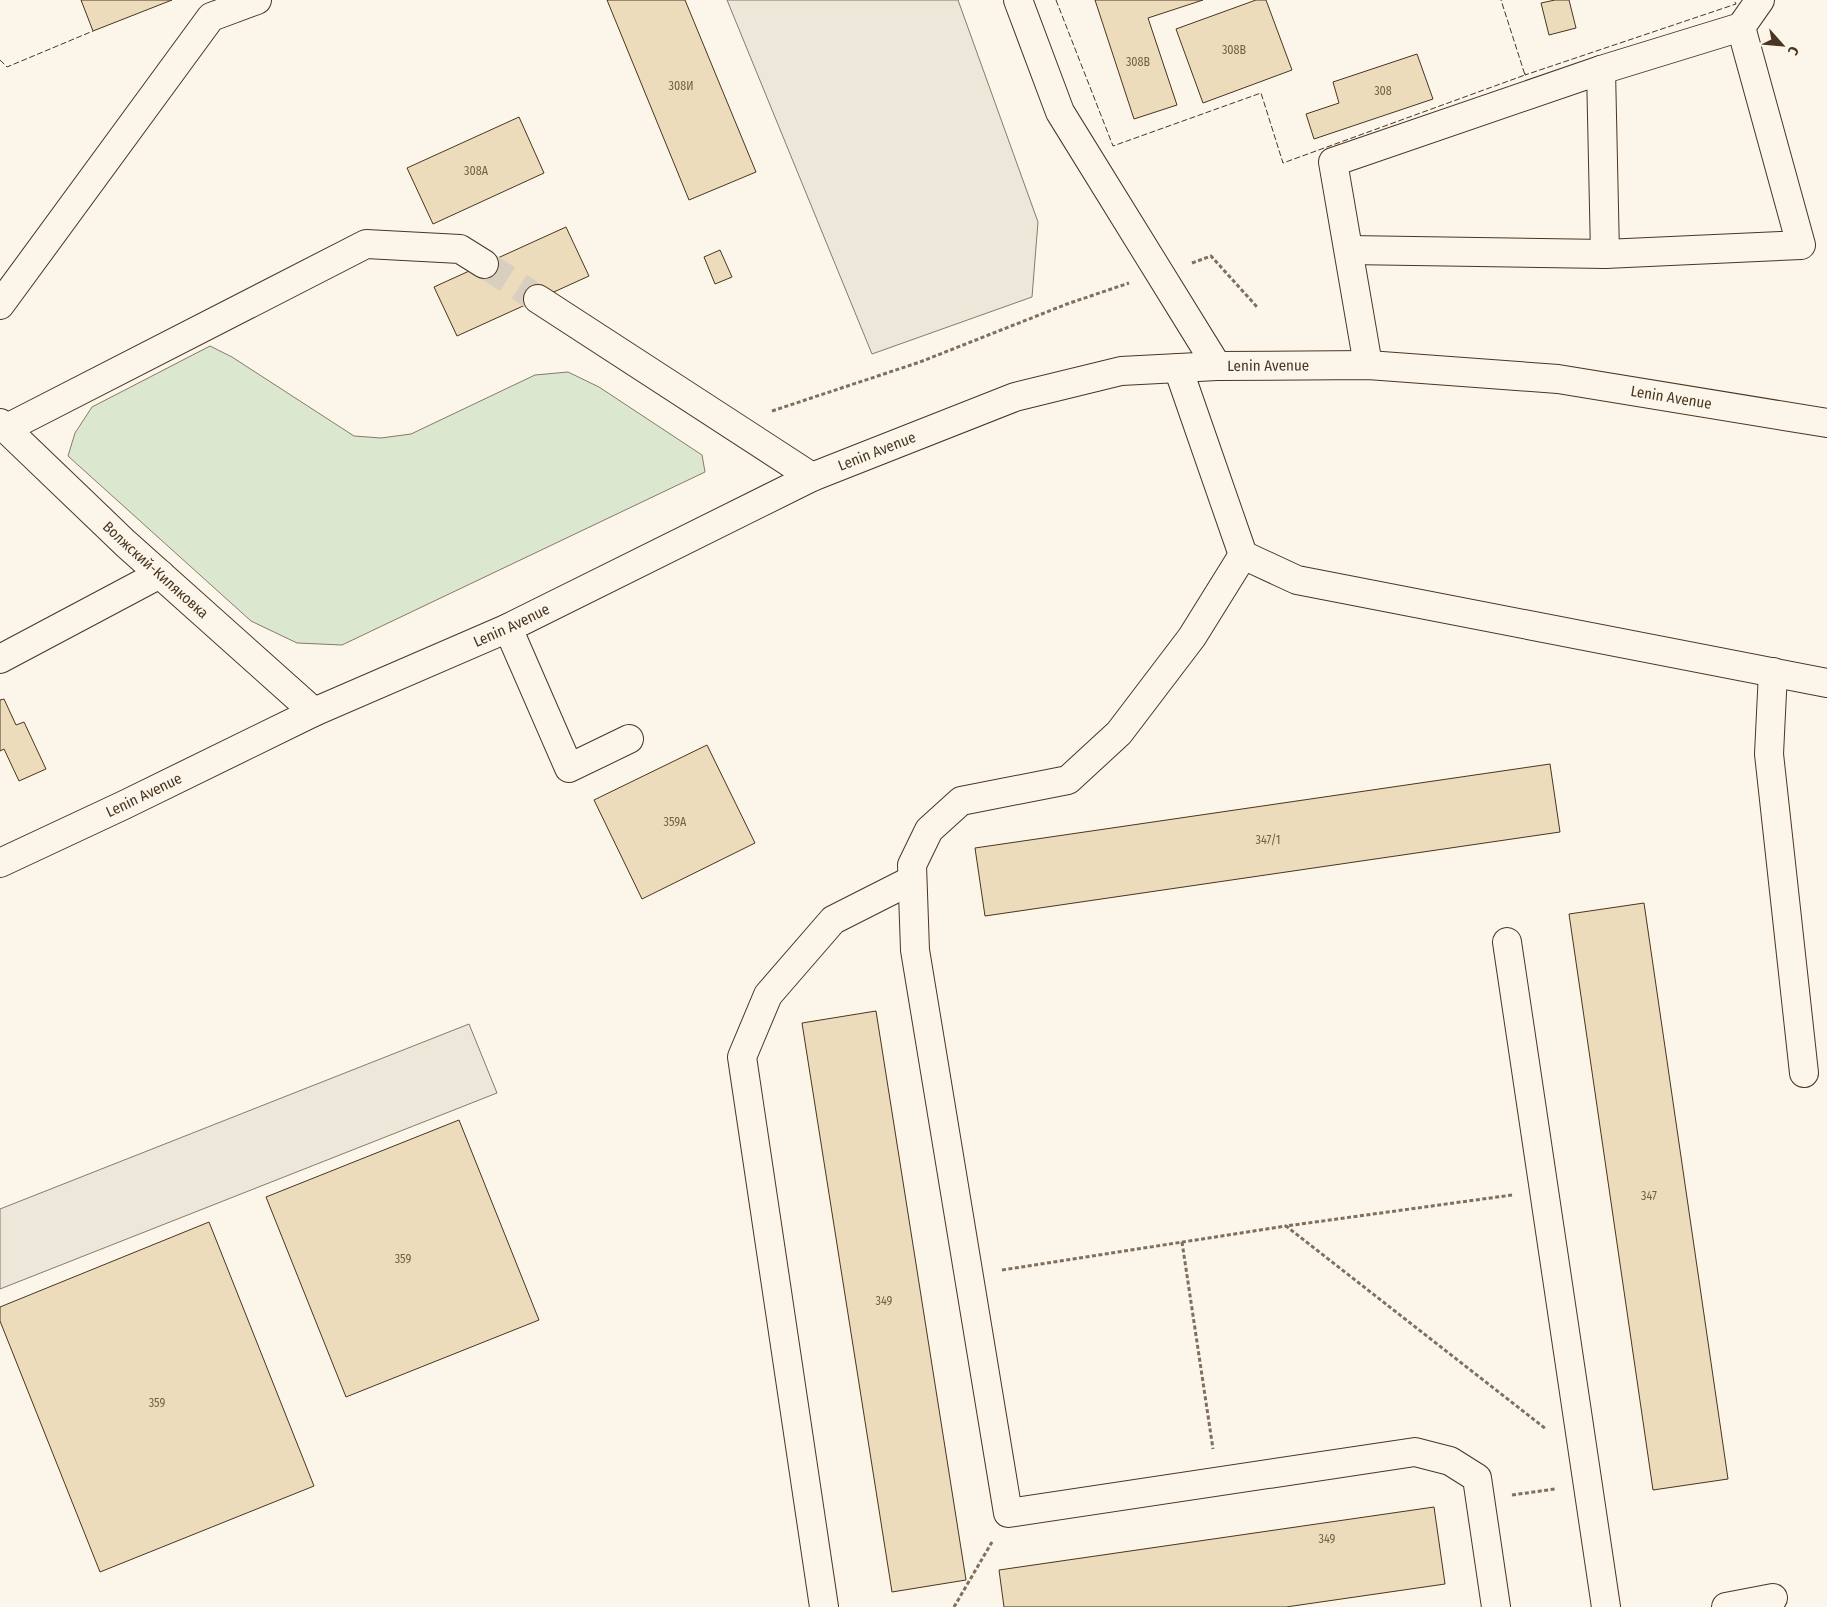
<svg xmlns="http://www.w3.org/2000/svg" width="1827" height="1607" viewBox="0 0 1827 1607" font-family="'Fira Sans Condensed',sans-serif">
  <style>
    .grass { fill: #dce7d0; stroke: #887966 }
    .parking { fill: #ede7d9; stroke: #887966 }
    .building { fill: #ecdcbc; stroke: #4a3520 }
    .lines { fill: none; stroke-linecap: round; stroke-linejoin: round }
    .minor-tunnel { stroke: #d8cfc1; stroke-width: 28; stroke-dasharray: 28 14; stroke-linecap: butt }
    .minor-casing { stroke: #4a3520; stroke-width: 30 }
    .major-casing { stroke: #4a3520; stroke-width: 30 }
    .path { stroke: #7f6f5c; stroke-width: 3; stroke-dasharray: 4 2.5; stroke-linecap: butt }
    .minor { stroke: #fbf6e9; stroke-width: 28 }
    .major { stroke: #fbf6e9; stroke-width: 28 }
    .fence { stroke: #4a3520; stroke-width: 1; stroke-dasharray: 6 2.5; stroke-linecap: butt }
    .labels { text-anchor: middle; stroke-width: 4; stroke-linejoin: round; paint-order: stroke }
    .number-label { font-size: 12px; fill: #725f47 }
    .street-label { font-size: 15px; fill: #4a3520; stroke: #fbf6e9 }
  </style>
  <rect width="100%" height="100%" fill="#fbf6e9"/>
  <polygon class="grass" points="210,346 232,357 354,436 381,438 411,434 535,375 568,372 599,387 702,455 705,472 342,645 297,643 251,621 68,456 75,433 92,407"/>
  <g class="parking">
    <polygon points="727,0 958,0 1038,222 1032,297 872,354"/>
    <polygon points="469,1024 497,1093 0,1289 0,1209"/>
  </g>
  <g class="building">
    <polygon points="81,0 172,0 93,31"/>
    <polygon points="607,0 685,0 756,172 689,200"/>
    <polygon points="1095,0 1203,0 1148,18 1177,105 1134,119"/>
    <polygon points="1256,0 1266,0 1292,70 1203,103 1176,29"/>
    <polygon points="1555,0 1569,0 1576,28 1549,35 1541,3"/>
    <polygon points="1417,54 1433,99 1314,139 1306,114 1339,103 1333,82"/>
    <polygon points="519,117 544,173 433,224 407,168"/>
    <polygon points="566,227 589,276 457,336 434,287"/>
    <polygon points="720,250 732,277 715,284 704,257"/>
    <polygon points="4,699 16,725 24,722 46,769 19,781 4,749 0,751 0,700"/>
    <polygon points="707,745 755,843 642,899 594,800"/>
    <polygon points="1550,764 1560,832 985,916 975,848"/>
    <polygon points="1644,903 1728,1479 1653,1490 1569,914"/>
    <polygon points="876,1011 966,1580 892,1592 802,1023"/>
    <polygon points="459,1120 539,1320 346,1397 266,1197"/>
    <polygon points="209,1222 314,1486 100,1572 0,1321 0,1307"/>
    <polygon points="1434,1507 1445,1584 1286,1607 1004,1607 999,1570"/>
  </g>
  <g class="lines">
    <polyline class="minor-tunnel" points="484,264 538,299"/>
    <g class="minor-casing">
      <g id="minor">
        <polyline points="1018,0 1060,112 1217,366"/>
        <polyline points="1601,70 1605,254"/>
        <polyline points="1349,250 1605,254 1801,245 1741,27"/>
        <polyline points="538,299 812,477"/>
        <polyline points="0,305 211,17 257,0"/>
        <polyline points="1368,365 1333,162 1601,70 1741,27 1760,0"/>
        <polyline points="1178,368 1243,555 1297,580 1827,683"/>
        <path id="s1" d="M0,423L125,543L314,712"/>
        <polyline points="7,428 366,244 460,249 484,264"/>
        <polyline points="1243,555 1192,637 1119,733 1068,780 961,801 929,830 912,865 915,950 1008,1513 1415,1452 1450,1461 1477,1478 1496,1607"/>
        <polyline points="508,628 569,768 629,739"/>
        <polyline points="0,659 160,574"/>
        <polyline points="1773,672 1769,754 1804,1073"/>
        <polyline points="1507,942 1606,1607"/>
        <polyline points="824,1607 742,1057 768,995 833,920 912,880"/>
        <polyline points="1726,1607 1773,1598"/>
      </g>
    </g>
    <g class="major-casing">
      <g id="major">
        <path id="s2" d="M0,863L124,805L314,712L508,628L812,477L1015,397L1121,371L1217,366L1368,365L1558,379L1827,423"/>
      </g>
    </g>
    <g class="path">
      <polyline points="1192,263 1211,256 1258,308"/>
      <polyline points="772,411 920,362 1067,304 1129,283"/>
      <polyline points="1512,1195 1286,1226 1546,1429"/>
      <polyline points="1182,1242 1213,1449"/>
      <polyline points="1002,1270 1286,1226"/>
      <polyline points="1512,1495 1555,1489"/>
      <polyline points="954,1607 992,1542"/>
    </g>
    <use href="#minor" class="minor"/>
    <use href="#major" class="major"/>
    <g class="fence">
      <polyline points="1056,0 1113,146 1261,93 1283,163 1525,75 1501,0"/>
      <polyline points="0,60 7,67 93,31"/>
      <polyline points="1525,73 1525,75 1736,4 1734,0"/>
    </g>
  </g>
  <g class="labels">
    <g class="number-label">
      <text x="1234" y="54">308В</text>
      <text x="1138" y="66">308В</text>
      <text x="681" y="90">308И</text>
      <text x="1383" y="95">308</text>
      <text x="476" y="175">308А</text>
      <text x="675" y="826">359А</text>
      <text x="1268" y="844">347/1</text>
      <text x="1649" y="1200">347</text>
      <text x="403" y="1263">359</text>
      <text x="884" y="1305">349</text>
      <text x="157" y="1407">359</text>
      <text x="1327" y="1543">349</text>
    </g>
    <g class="street-label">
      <text dy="5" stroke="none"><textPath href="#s2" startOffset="1374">Lenin Avenue</textPath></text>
      <text dy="5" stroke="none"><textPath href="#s2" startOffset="1779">Lenin Avenue</textPath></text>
      <text dy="5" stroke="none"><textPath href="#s2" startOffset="969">Lenin Avenue</textPath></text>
      <text dy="5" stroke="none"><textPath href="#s1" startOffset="214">Волжский-Киляковка</textPath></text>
      <text dy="5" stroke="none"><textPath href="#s2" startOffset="564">Lenin Avenue</textPath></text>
      <text dy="5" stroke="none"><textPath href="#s2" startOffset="159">Lenin Avenue</textPath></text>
    </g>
  </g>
  <g transform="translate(1782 45) rotate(117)" stroke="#fbf6e9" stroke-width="4" paint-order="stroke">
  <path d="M0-4L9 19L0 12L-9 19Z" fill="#4a3520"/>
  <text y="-8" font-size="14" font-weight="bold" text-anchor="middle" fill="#4a3520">С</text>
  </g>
</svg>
